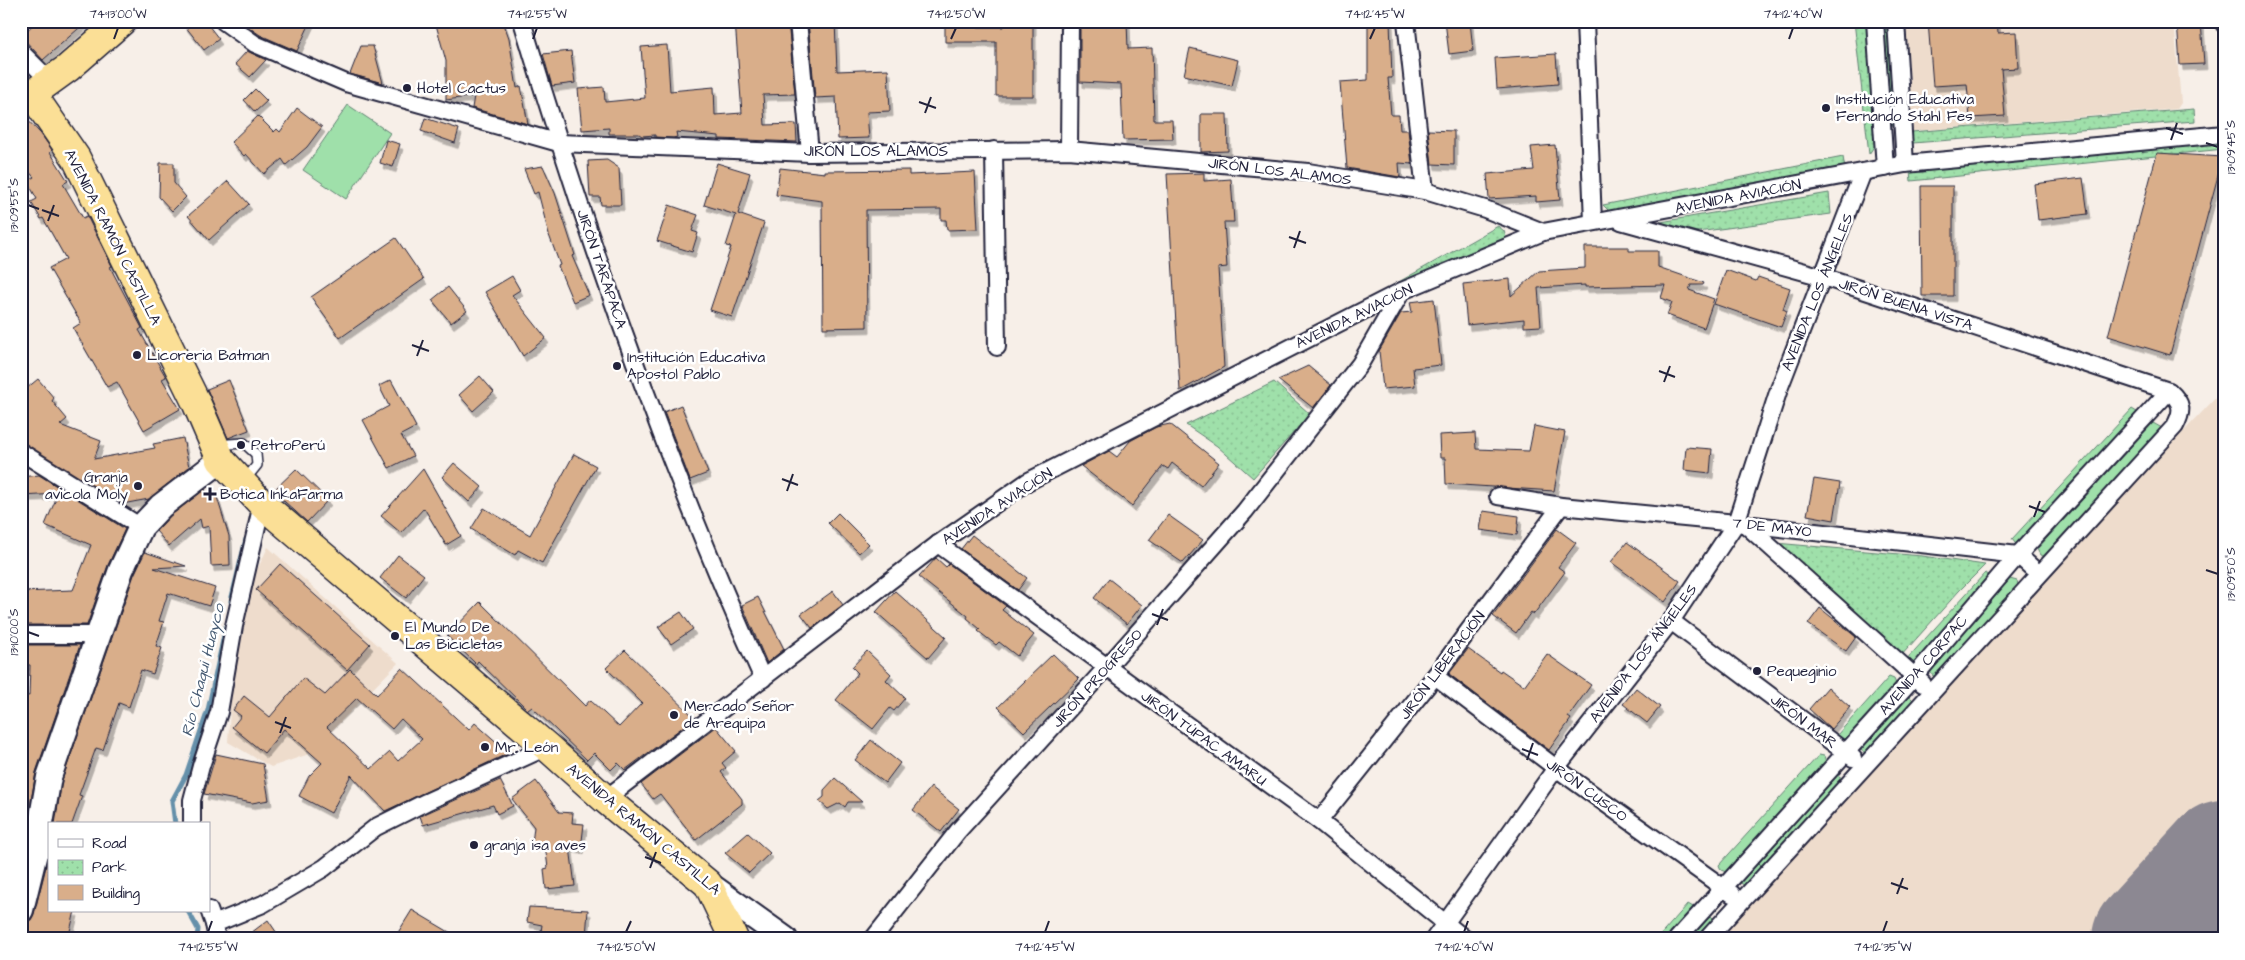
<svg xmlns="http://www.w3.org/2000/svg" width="2245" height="960" viewBox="0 0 2245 960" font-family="'Architects Daughter',sans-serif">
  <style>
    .built { fill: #eedccc }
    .grass { fill: #9fe0aa; stroke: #608172 }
    .park { fill: url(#park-dots); stroke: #608172 }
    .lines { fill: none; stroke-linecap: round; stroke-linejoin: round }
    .stream { stroke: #6590aa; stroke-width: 5 }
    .runway { stroke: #8c8892; stroke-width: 118 }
    .building { fill: #d9ae8a; stroke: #22223b; fill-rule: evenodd; filter: url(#shadow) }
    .lane-casing { stroke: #22223b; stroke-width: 12 }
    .street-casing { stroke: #22223b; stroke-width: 20 }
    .secondary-casing { stroke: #22223b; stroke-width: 28 }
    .highway-casing { stroke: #22223b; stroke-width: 31 }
    .lane { stroke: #fff; stroke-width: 9 }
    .street { stroke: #fff; stroke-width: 16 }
    .secondary { stroke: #fff; stroke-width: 24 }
    .highway { stroke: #fbdf96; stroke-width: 28 }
    .ticks { fill: none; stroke: #22223b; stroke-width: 2 }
    .poi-dot { fill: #22223b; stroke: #fff; stroke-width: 2 }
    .labels { text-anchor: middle; stroke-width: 5; stroke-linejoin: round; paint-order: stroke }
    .poi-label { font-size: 15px; fill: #22223b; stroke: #fff; text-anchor: start }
    .street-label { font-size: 15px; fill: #22223b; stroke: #fff }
    .water-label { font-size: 16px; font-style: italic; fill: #445972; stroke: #fff }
    .neatline { fill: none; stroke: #22223b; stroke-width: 2 }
    .ticks-label { font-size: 12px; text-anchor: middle; fill: #22223b }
  </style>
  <defs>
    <pattern id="park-dots" width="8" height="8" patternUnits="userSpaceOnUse" patternTransform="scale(1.25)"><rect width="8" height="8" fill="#9fe0aa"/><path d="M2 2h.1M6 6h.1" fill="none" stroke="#89c093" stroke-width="1.8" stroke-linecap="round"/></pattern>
    <filter id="shadow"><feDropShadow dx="3" dy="5.5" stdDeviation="0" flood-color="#0004"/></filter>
  </defs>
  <rect width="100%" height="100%" fill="#f7efe8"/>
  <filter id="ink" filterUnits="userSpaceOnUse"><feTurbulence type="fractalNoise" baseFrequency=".02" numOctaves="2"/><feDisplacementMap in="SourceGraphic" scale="10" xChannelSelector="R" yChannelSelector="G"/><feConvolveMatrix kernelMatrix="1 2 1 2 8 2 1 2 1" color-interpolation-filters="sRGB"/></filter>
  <g filter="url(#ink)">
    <g class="built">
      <polygon points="1906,21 2174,21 2181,103 2177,109 1913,131"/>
      <polygon points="2224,389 2224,939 1719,939 2147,470"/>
      <polygon points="268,547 398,663 309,754 271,767 228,742 232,677 244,628 245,595"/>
    </g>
    <g class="grass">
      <polygon points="348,105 390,133 346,199 303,170"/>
      <polygon points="2132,409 2140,414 2018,547 2012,539"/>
      <polygon points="2153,423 2162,428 2046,557 2040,555 2037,549"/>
      <polygon points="1985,573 1991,576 1915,669 1905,661"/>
      <polygon points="2010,579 2017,581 2019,588 1938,678 1932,675 1929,669"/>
      <polygon points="1889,677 1894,679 1896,684 1844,742 1837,735"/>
      <polygon points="1908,695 1913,700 1913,703 1867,754 1859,749"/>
      <polygon points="1819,755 1824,756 1826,762 1726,872 1721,870 1719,865"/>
      <polygon points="1836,774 1842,778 1843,782 1747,887 1739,882"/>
      <polygon points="1688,904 1695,908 1670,939 1657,939"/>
      <polygon points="1709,914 1714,919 1715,922 1700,939 1683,939"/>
    </g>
    <g class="park">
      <polygon points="1854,21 1867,21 1877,142 1869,154"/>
      <polygon points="1883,21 1887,21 1896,126 1892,126"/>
      <polygon points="2194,109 2195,121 1900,144 1899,133"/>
      <polygon points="2224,139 2224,149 1911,181 1910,171"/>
      <polygon points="1843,157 1845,169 1610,212 1603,205"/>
      <polygon points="1829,193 1831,214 1690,233 1649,224"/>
      <polygon points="1498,226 1504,231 1506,238 1498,243 1388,288"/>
      <polygon points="1274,382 1310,414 1253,478 1217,446 1186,425"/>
      <polygon points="1764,542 1922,556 1985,565 1959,591 1900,657"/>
    </g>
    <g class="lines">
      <g class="stream">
        <polyline points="231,601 246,539"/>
        <polyline points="175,824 172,801 186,775 208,710 226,626"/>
        <polyline points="188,911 198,929 197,939"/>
      </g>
      <polyline class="runway" points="2151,939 2224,859"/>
    </g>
    <g class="building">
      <polygon points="37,21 87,21 43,60 21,36"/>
      <polygon points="181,21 205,21 219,39 204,50"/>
      <polygon points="240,21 311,21 297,51 260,35"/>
      <polygon points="435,21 503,21 509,38 517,88 521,86 528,124 472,108 474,96 446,100 446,61"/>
      <polygon points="735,21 788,21 795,94 763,95 765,125 796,124 797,142 719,139 719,136 676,132 677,137 673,138 655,137 655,135 642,136 639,134 609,134 609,128 582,130 578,89 604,87 605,102 645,98 641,47 667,45 670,91 714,87 715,115 742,113"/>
      <polygon points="808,21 835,21 837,71 888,69 890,111 867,112 869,138 838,139 836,97 815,98"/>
      <polygon points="945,21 970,21 970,27 1004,27 1004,21 1033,21 1033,96 996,96 996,42 945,42"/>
      <polygon points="1080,21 1127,21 1128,49 1152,48 1154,120 1172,120 1173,139 1123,140 1121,84 1080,82"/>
      <polygon points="1368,21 1390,21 1392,78 1388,78 1391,115 1399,115 1400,130 1408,130 1412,164 1399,163 1400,177 1347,168 1340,82 1368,80"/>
      <polygon points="1445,21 1470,21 1473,51 1449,54"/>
      <polygon points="1928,21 1997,21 1998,33 2016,32 2018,68 2001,69 2005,116 1970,118 1967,84 1933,86"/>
      <polygon points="2177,21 2201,21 2204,64 2180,65"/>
      <polygon points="361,46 373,46 383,83 350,74"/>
      <polygon points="1190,48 1238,60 1232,86 1184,75"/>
      <polygon points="247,51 266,60 250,77 235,64"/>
      <polygon points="571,51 575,83 552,86 543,54"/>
      <polygon points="1556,54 1558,84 1497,89 1495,58"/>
      <polygon points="255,89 267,101 255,112 244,100"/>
      <polygon points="297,108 322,127 307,147 286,165 282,159 264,174 246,154 244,156 231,142 258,116 274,132 277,129 280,132"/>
      <polygon points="21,113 41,134 52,150 50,152 68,181 63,184 83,218 87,216 112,266 110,267 142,328 139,330 166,377 162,379 180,409 144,430 117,382 107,387 73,328 81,323 49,268 66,259 43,218 41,219 31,202 37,199 27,181 34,177 21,163"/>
      <polygon points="1201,114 1227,114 1228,151 1201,152"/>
      <polygon points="425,118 459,129 455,143 421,131"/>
      <polygon points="1428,130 1454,131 1454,165 1432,164"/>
      <polygon points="386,140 400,144 393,167 380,163"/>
      <polygon points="1555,145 1560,200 1536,202 1536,196 1489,199 1487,174 1534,170 1531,147"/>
      <polygon points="2157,153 2223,157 2170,355 2108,336"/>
      <polygon points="607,160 619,168 621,205 601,205 600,197 590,197 588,161"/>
      <polygon points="160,163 174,163 174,183 186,197 172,211 159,197"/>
      <polygon points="717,163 750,173 738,214 764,223 732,317 710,310 731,247 726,246 736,215 704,205"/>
      <polygon points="543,166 555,193 575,255 572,256 589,295 573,302 558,266 560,265 549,235 538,192 534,194 524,169"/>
      <polygon points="780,168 825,173 825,171 909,170 909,175 975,172 978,229 947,230 946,220 941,220 941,209 866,210 867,327 823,328 822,201 776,195"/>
      <polygon points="1204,173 1204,181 1231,179 1234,222 1224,222 1227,267 1218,268 1224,367 1180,391 1167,174"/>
      <polygon points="2083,178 2088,214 2038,220 2034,184"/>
      <polygon points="228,181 249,204 209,240 188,216"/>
      <polygon points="1921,186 1953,186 1953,296 1922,296"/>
      <polygon points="669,205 698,215 692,231 698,233 692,252 657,241"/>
      <polygon points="396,238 424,279 340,338 311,297"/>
      <polygon points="1585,247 1629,247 1629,251 1658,251 1658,267 1704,283 1703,285 1691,285 1689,290 1714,299 1704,328 1667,315 1672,302 1661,298 1665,285 1585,287 1585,285 1538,288 1541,326 1524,327 1524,319 1467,325 1463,284 1510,279 1511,296 1539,271 1585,268"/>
      <polygon points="1726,270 1756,281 1758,277 1790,288 1783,309 1787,311 1781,327 1714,304"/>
      <polygon points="512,276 520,290 512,295 546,338 523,356 485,292"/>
      <polygon points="448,287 467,311 451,323 432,300"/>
      <polygon points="1434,299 1441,365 1413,368 1415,386 1383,389 1379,351 1401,313 1412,312 1410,302"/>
      <polygon points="1308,366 1331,385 1313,408 1278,380"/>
      <polygon points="480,376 494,392 473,411 459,395"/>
      <polygon points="38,379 54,398 52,401 67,419 60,425 101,441 94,459 155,448 153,444 183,438 189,467 149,499 122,504 21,442 21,393"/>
      <polygon points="229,380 249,430 228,438 207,389"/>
      <polygon points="391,380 416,427 401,435 413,456 389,468 363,420 389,406 379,386"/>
      <polygon points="681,405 708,473 690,480 664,412"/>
      <polygon points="1170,424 1219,463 1201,486 1172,463 1168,469 1163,466 1132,506 1081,466 1109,451 1117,457 1130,441 1156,427"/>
      <polygon points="1534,426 1565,432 1554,491 1446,484 1445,458 1440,458 1439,435 1475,433 1476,449 1529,451"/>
      <polygon points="1686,447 1712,449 1710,473 1684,470"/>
      <polygon points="574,454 596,466 542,563 518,550 515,555 471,529 484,508 530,535"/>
      <polygon points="454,463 482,487 469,502 442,477"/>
      <polygon points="296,469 328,500 307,522 273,491"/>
      <polygon points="423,469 461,536 446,545 424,508 401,533 381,516"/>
      <polygon points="39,475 125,529 108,565 87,625 21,625 21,592 73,590 91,545 45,525 58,494 21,496 21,477"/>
      <polygon points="1814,479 1840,483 1834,520 1807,515"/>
      <polygon points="205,489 208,497 216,494 229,536 230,565 211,566 209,526 202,528 200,519 169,546 156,531 170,516"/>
      <polygon points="1483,511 1519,516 1517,535 1480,530"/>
      <polygon points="838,513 869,544 859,553 828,523"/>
      <polygon points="1168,515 1203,540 1183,563 1149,540"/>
      <polygon points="1557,529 1576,543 1558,567 1565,572 1534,614 1531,612 1516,633 1493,616"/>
      <polygon points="972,535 1027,578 1018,590 961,549"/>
      <polygon points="1627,542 1680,581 1665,602 1611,562"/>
      <polygon points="145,552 186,566 154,568 215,588 209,606 168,593 159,621 164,622 156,646 162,648 153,674 141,670 129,707 119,703 103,750 96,748 79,795 82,796 72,824 55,824 62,780 134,575"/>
      <polygon points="398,555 424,575 406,598 380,578"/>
      <polygon points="936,558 946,567 949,564 1006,606 1002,610 1034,635 1017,656 999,642 996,645 978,631 980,629 967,618 968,616 919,577"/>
      <polygon points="280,564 370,644 347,670 256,590"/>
      <polygon points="1109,579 1142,605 1127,624 1094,598"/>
      <polygon points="833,591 843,605 812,628 801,614"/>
      <polygon points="895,591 946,637 928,658 876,612"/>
      <polygon points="758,597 784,649 767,663 742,605"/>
      <polygon points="480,602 585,706 590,700 619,727 642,703 606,668 625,650 695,718 625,770 618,763 611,770 594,753 587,760 532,707 528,710 478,661 476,664 447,636"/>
      <polygon points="1820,608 1856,637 1846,651 1808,624"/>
      <polygon points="681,612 693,629 671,644 658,627"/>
      <polygon points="21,645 80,645 36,772 25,835 21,834 21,694 29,696 30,665 21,664"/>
      <polygon points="1468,649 1500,672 1501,670 1524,686 1547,654 1591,685 1568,717 1571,719 1549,750 1449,674"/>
      <polygon points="867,651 891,674 886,680 905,698 894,711 890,708 873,729 836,700 858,673 852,667"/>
      <polygon points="1053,654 1079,679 1024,732 998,707"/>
      <path d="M402,668L469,730L475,723L509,753L385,811L351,775L331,813L299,796L309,776L322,763L284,729L264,753L232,727L241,716L233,710L244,696L270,717L303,678L325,695L350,669L377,695ZM357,698L392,729L401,719L422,739L398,761L390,752L371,769L327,727Z"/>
      <polygon points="1828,687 1850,707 1831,729 1809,709"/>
      <polygon points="1636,688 1660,707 1647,723 1623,704"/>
      <polygon points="716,727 736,751 722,763 726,768 721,772 742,799 742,804 696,840 660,794 653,799 641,784"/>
      <polygon points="871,740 900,763 885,783 855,760"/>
      <polygon points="216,754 263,764 269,800 252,803 204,794"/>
      <polygon points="835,778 862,802 848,802 845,807 840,803 828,809 819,801 824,797 824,790"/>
      <polygon points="500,780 513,806 497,814 493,805 423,825 420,816"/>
      <polygon points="536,781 559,812 573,813 572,823 584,824 581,849 570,847 575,886 546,889 544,869 548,868 545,845 532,843 534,827 512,799"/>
      <polygon points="931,787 959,809 941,832 913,810"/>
      <polygon points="748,833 770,853 749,873 725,853"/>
      <polygon points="48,859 49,911 75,911 68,939 21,939 21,923 31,920 34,914"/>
      <polygon points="529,907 588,910 586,937 554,935 554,933 541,931 542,925 527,922"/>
      <polygon points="412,910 461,939 394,939"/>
      <polygon points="268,920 281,939 243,939"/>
    </g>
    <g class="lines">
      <g class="lane-casing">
        <polyline id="lane" points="219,447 229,444 244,443 256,454 257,465 244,481"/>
      </g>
      <g class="street-casing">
        <g id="street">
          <polyline points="223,21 255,44 346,83 559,143 810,153 1069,150 1308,172 1425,191 1485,209 1543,232"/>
          <path d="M522,21C589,245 667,466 763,679"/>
          <polyline points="798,21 810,153"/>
          <polyline points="1406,21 1425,191"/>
          <polyline points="1585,21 1593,222"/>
          <polyline points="1875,21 1885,168"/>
          <polyline points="1896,21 1905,164"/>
          <polyline points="2224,21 2224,24"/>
          <polyline points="21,52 50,81"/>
          <polyline points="994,150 997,347"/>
          <polyline points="1069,150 1070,21"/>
          <path d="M1621,221L1823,277L2169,391C2183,403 2183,411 2175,426L1707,939"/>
          <polyline points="21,452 141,527"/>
          <polyline points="1498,496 1561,506 1736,523 2018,555 2039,574"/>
          <polyline points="1746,525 1923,684"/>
          <polyline points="938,544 1319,821 1465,939"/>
          <polyline points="1671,621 1853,758"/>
          <polyline points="21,635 100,635"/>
          <polyline points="1435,676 1556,768 1732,894"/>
          <polyline points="605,799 938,544 1027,482 1402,291 1543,232 1905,164 2224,134"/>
          <polyline points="1319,821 1435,676 1561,506"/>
          <polyline points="192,824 192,800 201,766 219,712 234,626 262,504"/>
          <polyline points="21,844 49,849"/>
          <polyline points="209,910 214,924 217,939"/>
          <polyline points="214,924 263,904 324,868 376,827 426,802 547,747"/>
          <polyline points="873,939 958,831 1107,667 1245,511 1360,364 1402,291"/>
          <polyline points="1434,939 1556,768 1671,621 1736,523 1779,389 1863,172"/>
          <polyline points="1677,939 1914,677 2018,555 2169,391"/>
        </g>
      </g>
      <g class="secondary-casing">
        <g id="secondary">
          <polyline points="708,884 785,939"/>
          <polyline points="21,910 37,845 49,777 121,570 141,527 161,506 221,460"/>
        </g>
      </g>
      <g class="highway-casing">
        <polyline id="highway" points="122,21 68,68 32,94 76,158 196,402 221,460 262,504 297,534 547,747 605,799 708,884 734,939"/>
      </g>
      <use href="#lane" class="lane"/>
      <use href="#street" class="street"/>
      <use href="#secondary" class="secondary"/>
      <use href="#highway" class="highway"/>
    </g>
  </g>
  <path class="ticks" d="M114,39L118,28M533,39L537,28M951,39L956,28M1370,39L1375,28M1789,39L1793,28M919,102L936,108M925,113L931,97M2166,128L2183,134M2171,140L2177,123M2206,143L2218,147M28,205L39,209M42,210L59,216M48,221L54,205M1289,237L1306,243M1294,248L1300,231M412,345L429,351M417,356L423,340M1659,371L1675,377M1664,382L1670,366M782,479L798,485M787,491L793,474M2029,506L2045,512M2034,517L2040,501M2206,570L2218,574M1152,614L1168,620M1157,625L1163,609M28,632L39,636M275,722L291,728M280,733L286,717M1522,749L1538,755M1527,760L1533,743M645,857L661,863M650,868L656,852M1891,883L1908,889M1897,894L1903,878M208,932L212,921M626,932L631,921M1045,932L1049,921M1464,932L1468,921M1883,932L1887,921"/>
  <g class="poi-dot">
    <circle cx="407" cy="88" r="5"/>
    <circle cx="1826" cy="108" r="5"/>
    <circle cx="137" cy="355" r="5"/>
    <circle cx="617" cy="366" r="5"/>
    <circle cx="241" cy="445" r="5"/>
    <circle cx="138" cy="486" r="5"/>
    <path d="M207.5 486.5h5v5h5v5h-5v5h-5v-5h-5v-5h5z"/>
    <circle cx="395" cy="636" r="5"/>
    <circle cx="1757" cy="671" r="5"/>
    <circle cx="674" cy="715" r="5"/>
    <circle cx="485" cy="747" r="5"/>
    <circle cx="474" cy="845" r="5"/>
  </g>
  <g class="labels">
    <g class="poi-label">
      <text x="417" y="93">Hotel Cactus</text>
      <text x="1836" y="104">Institución Educativa<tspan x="1836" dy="17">Fernando Stahl Fes</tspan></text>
      <text x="147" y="360">Licoreria Batman</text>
      <text x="627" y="362">Institución Educativa<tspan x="627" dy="17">Apostol Pablo</tspan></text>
      <text x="251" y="450">PetroPerú</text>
      <text x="128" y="482" text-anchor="end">Granja<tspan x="128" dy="17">avicola Moly</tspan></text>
      <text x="220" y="499">Botica InkaFarma</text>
      <text x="405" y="632">El Mundo De<tspan x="405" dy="17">Las Bicicletas</tspan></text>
      <text x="1767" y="676">Pequeginio</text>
      <text x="684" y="711">Mercado Señor<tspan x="684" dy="17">de Arequipa</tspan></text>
      <text x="495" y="752">Mr. León</text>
      <text x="484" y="850">granja isa aves</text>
    </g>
    <g class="street-label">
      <text x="876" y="156">JIRÓN LOS ALAMOS</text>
      <text transform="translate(1280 171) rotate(7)" y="5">JIRÓN LOS ALAMOS</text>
      <text transform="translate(1738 196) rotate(-11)" y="5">AVENIDA AVIACIÓN</text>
      <text transform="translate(113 237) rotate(63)" y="5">AVENIDA RAMÓN CASTILLA</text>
      <text transform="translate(602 269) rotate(71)" y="5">JIRÓN TARAPACA</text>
      <text transform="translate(1817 292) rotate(-68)" y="5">AVENIDA LOS ÁNGELES</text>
      <text transform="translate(1906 304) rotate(18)" y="5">JIRÓN BUENA VISTA</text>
      <text transform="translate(1354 316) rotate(-26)" y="5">AVENIDA AVIACIÓN</text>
      <text transform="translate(997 506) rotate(-33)" y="5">AVENIDA AVIACIÓN</text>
      <text transform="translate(1772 527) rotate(7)" y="5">7 DE MAYO</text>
      <text transform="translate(1643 653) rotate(-53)" y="5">AVENIDA LOS ÁNGELES</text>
      <text transform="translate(1442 665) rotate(-53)" y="5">JIRÓN LIBERACIÓN</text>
      <text transform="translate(1923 665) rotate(-49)" y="5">AVENIDA CORPAC</text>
      <text transform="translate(1097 678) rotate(-48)" y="5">JIRÓN PROGRESO</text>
      <text transform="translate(1804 721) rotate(37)" y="5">JIRÓN MAR</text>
      <text transform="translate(1204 738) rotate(36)" y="5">JIRÓN TÚPAC AMARU</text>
      <text transform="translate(1587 790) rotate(36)" y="5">JIRÓN CUSCO</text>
      <text transform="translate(644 829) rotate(40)" y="5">AVENIDA RAMÓN CASTILLA</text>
    </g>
    <g class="water-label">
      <text transform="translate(202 670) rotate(-76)" y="6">Río Chaqui Huayco</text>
    </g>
  </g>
  <rect width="2245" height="960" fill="none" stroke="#fff" stroke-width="55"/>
  <rect x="48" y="822" width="162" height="90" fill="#ffffff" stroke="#a7a7b1"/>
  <rect x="58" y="839" width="25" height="8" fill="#ffffff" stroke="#a7a7b1"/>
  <text x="92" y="848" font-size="15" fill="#22223b">Road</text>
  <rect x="58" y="860" width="25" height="15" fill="url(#park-dots)" stroke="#a7a7b1"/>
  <text x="92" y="872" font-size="15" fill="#22223b">Park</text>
  <rect x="58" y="885" width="25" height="15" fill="#d9ae8a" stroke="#a7a7b1"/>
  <text x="92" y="898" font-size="15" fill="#22223b">Building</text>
  <rect x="28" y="28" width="2190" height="904" class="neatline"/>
  <g class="ticks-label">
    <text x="118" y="18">74°13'00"W</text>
    <text x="537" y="18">74°12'55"W</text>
    <text x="956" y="18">74°12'50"W</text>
    <text x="1375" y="18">74°12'45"W</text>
    <text x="1793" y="18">74°12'40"W</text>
    <text transform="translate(2231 147) rotate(-90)" y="4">13°09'45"S</text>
    <text transform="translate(14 205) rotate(-90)" y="4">13°09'55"S</text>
    <text transform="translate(2231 574) rotate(-90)" y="4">13°09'50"S</text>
    <text transform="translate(14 632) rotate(-90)" y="4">13°10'00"S</text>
    <text x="208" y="951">74°12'55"W</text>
    <text x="626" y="951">74°12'50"W</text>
    <text x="1045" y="951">74°12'45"W</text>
    <text x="1464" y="951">74°12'40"W</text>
    <text x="1883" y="951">74°12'35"W</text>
  </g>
</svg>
